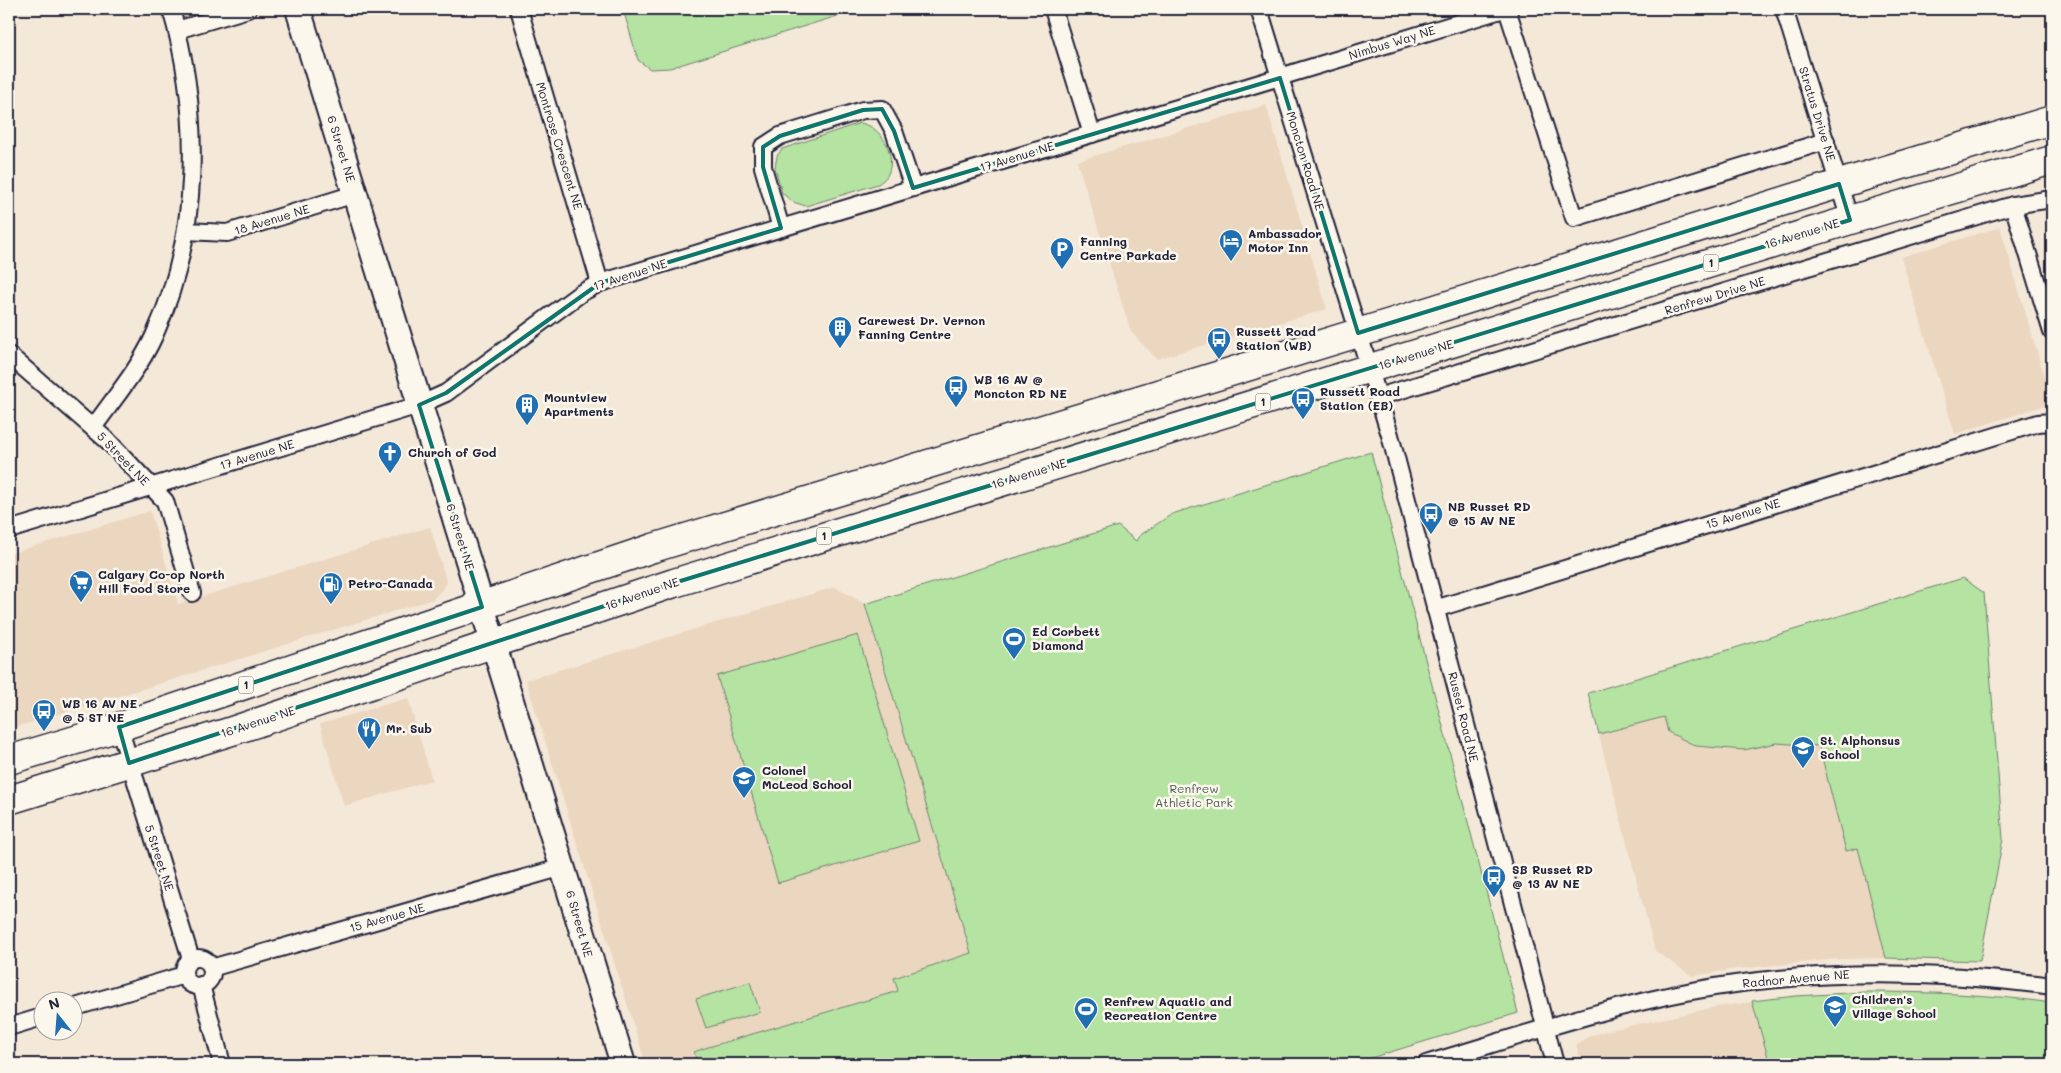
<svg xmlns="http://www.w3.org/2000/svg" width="2061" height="1073" viewBox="0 0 2061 1073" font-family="Mali,sans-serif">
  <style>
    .built { fill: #ebd6c0 }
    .green { fill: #b5e3a2; stroke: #6c826e }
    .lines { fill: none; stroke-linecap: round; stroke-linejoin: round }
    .street-casing { stroke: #22223b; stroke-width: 20 }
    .secondary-casing { stroke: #22223b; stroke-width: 28 }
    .highway-casing { stroke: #22223b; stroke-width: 31 }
    .street { stroke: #fbf7ec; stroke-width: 16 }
    .secondary { stroke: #fbf7ec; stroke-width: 24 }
    .highway { stroke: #fbf7ec; stroke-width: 28 }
    .marked { fill: none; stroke: #0f766e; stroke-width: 4; stroke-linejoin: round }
    .labels { text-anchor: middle; stroke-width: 5; stroke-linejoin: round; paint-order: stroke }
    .shield { fill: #fbf7ec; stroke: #636270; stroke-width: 1 }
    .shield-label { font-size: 11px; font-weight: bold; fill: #22223b }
    .street-label { font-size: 12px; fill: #22223b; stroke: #fbf7ec }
    .poi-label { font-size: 12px; font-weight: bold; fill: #22223b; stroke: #fbf7ec; text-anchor: start }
    .park-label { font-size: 12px; fill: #4e5c5a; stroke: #fbf7ec }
  </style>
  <rect width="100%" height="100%" fill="#f4e8d8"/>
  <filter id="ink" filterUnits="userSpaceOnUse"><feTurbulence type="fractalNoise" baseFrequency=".02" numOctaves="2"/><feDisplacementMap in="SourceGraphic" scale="10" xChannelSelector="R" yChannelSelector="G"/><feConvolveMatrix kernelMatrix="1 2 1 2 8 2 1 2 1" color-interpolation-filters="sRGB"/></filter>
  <g filter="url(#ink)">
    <g class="built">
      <polygon points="1266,105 1327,309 1157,359 1131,332 1077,161"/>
      <polygon points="2000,227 2051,399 2046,405 1955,434 1901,257"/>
      <polygon points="150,511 178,604 430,527 447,583 433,599 100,702 9,729 9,554"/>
      <polygon points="1963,578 1984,593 2003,839 1980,961 1886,958 1837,959 1736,969 1692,976 1655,951 1588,693"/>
      <polygon points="835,587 865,604 971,953 894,978 898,991 705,1048 695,1052 698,1064 646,1064 526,680"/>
      <polygon points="408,698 432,780 344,806 320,724"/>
      <polygon points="1865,992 1930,992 1986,996 2052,1003 2052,1064 1582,1064 1576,1045 1588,1037 1602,1032 1716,1007 1796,996"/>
    </g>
    <g class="green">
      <polygon points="623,9 860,9 670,68 650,69 638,60"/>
      <path d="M860,123C882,126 898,156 887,176C885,179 881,182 878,184L806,206L793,202L782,193L775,168L777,156L782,149Z"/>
      <polygon points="1371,452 1518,1013 1351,1064 698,1064 694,1052 705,1048 898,991 894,978 971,953 865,604 1118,526 1136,541 1139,536 1172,514"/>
      <polygon points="1963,578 1984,593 2003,839 1980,961 1886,958 1858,848 1846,851 1819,746 1776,743 1744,750 1696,746 1668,732 1664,717 1599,734 1588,693"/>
      <polygon points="858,635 919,841 778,883 717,676"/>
      <polygon points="750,982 760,1012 706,1028 696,999"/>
      <path d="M1865,992C1928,992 1990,994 2052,1003V1064H1770L1752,1001L1796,996Z"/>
    </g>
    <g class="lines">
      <g class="street-casing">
        <g id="street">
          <polyline points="519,9 600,283"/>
          <polyline points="1053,9 1092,134"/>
          <polyline points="1259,9 1390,435 1555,1064"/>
          <polyline points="1507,9 1574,218 1826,141"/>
          <polyline points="1784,9 1850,220"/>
          <polyline points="177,30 248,9"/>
          <polyline points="2013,205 2052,332"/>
          <polyline points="781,228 763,167 763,147 780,136 863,110 882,109 894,131 913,188"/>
          <polyline points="186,231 227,233 355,194"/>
          <polyline points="9,355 109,442 165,501 192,593"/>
          <polyline points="1378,397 2013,205 2052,199"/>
          <path d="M93,428C114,398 139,369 154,336C200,235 202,115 171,9"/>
          <polyline points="9,530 419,405 446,393 581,293 600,283 1504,9"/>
          <polyline points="1435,609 2038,423 2052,422"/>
          <polyline points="119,727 191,959"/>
          <circle cx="198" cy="972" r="14"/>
          <polyline points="211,968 563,867"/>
          <polyline points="201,985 222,1064"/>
          <polyline points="72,1008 184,975"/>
          <polyline points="9,1027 42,1017"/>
          <path d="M1426,1064C1514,1038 1602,1008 1692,991C1811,969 1932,970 2052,986"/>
        </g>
      </g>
      <g class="secondary-casing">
        <polyline id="secondary" points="298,9 623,1064"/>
      </g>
      <g class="highway-casing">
        <g id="highway">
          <polyline points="9,760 119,727 653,548 1394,322 1839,184 2052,120"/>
          <polyline points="9,800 232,731 674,583 1850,220 2052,160"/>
        </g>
      </g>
      <use href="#street" class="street"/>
      <use href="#secondary" class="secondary"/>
      <use href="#highway" class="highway"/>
    </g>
  </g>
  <path class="marked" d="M1280,78L1358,333L1839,184L1850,220L674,583L129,763L119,727L482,607L419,405L446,393L600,283L781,228L763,167V147L780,136L863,110L882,109L894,131L913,188Z"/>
  <defs>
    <g id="hotel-pin" transform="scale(1.25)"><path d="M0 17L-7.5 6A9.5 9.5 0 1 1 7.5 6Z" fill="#1f6fb2" stroke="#fbf7ec"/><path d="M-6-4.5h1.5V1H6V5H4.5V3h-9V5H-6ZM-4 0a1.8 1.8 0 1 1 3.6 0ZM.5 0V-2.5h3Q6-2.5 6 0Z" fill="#fff"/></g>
    <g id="parking-pin" transform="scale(1.25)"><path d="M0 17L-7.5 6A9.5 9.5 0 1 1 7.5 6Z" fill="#1f6fb2" stroke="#fbf7ec"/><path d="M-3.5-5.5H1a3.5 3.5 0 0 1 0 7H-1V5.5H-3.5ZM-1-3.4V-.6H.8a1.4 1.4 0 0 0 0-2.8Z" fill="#fff"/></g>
    <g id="building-pin" transform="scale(1.25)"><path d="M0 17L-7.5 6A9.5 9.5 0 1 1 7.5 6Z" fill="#1f6fb2" stroke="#fbf7ec"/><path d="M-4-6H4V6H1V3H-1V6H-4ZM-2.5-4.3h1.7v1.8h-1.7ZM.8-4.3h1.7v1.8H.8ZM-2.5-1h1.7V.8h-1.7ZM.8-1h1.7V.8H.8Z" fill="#fff"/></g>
    <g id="bus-pin" transform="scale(1.25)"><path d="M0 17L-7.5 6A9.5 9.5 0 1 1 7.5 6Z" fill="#1f6fb2" stroke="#fbf7ec"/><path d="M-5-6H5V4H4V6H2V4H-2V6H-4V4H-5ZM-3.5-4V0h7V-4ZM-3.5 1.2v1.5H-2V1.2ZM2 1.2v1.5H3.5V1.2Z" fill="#fff"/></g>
    <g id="church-pin" transform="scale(1.25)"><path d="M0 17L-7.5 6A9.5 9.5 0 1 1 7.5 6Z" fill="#1f6fb2" stroke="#fbf7ec"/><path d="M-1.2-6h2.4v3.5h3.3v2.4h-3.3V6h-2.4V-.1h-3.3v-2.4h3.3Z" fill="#fff"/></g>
    <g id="supermarket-pin" transform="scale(1.25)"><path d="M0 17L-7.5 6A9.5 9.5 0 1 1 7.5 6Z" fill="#1f6fb2" stroke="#fbf7ec"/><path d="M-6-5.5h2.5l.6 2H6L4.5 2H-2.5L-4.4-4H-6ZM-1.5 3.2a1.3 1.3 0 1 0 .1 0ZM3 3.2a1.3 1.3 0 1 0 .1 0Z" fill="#fff"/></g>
    <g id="fuel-pin" transform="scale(1.25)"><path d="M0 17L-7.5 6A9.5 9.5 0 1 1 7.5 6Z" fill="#1f6fb2" stroke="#fbf7ec"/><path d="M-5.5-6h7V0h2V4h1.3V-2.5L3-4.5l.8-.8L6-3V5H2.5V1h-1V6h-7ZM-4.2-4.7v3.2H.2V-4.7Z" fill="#fff"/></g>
    <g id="stadium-pin" transform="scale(1.25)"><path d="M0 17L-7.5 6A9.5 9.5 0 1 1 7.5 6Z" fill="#1f6fb2" stroke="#fbf7ec"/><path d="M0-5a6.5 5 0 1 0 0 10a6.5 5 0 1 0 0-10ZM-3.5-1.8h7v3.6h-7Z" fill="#fff"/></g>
    <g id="restaurant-pin" transform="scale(1.25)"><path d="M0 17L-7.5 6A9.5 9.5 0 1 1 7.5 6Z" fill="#1f6fb2" stroke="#fbf7ec"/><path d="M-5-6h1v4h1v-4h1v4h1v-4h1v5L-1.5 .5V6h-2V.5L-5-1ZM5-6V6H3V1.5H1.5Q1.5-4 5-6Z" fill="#fff"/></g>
    <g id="school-pin" transform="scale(1.25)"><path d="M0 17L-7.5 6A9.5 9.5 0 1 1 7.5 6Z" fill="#1f6fb2" stroke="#fbf7ec"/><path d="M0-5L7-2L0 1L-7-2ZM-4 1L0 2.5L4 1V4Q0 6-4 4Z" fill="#fff"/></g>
  </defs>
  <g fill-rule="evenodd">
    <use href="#hotel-pin" x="1231" y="241"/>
    <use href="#parking-pin" x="1062" y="249"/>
    <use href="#building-pin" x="840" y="328"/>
    <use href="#bus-pin" x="1219" y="339"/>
    <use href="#bus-pin" x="956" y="387"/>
    <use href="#bus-pin" x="1303" y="399"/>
    <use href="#building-pin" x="527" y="405"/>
    <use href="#church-pin" x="390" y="453"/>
    <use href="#bus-pin" x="1431" y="514"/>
    <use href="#supermarket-pin" x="81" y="582"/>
    <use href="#fuel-pin" x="331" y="584"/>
    <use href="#stadium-pin" x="1014" y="639"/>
    <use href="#bus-pin" x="44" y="711"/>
    <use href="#restaurant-pin" x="369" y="729"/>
    <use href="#school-pin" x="1803" y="748"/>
    <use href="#school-pin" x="744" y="778"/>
    <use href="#bus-pin" x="1494" y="877"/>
    <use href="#school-pin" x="1835" y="1007"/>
    <use href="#stadium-pin" x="1086" y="1009"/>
  </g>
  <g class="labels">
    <g class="shield">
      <rect x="1703.5" y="254.5" width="15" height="17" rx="4"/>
      <rect x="1255.5" y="393.5" width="15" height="17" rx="4"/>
      <rect x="816.5" y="527.5" width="15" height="17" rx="4"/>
      <rect x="238.5" y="676.5" width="15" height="17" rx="4"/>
    </g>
    <g class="shield-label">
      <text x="1711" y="267">1</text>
      <text x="1263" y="406">1</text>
      <text x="824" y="540">1</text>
      <text x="246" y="689">1</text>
    </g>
    <g class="street-label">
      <text transform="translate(1392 43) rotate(-17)" y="4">Nimbus Way NE</text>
      <text transform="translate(1817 114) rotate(73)" y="4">Stratus Drive NE</text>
      <text transform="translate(559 146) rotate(73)" y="4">Montrose Crescent NE</text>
      <text transform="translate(341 149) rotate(73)" y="4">6 Street NE</text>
      <text transform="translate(1017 157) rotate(-17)" y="4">17 Avenue NE</text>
      <text transform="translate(1305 161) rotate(73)" y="4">Moncton Road NE</text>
      <text transform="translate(272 220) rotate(-17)" y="4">18 Avenue NE</text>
      <text transform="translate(1802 234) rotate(-17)" y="4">16 Avenue NE</text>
      <text transform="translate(630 275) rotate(-18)" y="4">17 Avenue NE</text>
      <text transform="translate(1715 296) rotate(-17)" y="4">Renfrew Drive NE</text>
      <text transform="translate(1416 355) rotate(-17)" y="4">16 Avenue NE</text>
      <text transform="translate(257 455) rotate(-17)" y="4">17 Avenue NE</text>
      <text transform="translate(123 459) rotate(46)" y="4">5 Street NE</text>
      <text transform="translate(1029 474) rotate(-17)" y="4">16 Avenue NE</text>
      <text transform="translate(1743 514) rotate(-17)" y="4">15 Avenue NE</text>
      <text transform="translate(460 537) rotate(73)" y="4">6 Street NE</text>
      <text transform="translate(642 594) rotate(-19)" y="4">16 Avenue NE</text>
      <text transform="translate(1463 717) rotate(76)" y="4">Russet Road NE</text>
      <text transform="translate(258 722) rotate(-18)" y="4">16 Avenue NE</text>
      <text transform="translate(159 858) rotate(72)" y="4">5 Street NE</text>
      <text transform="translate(387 918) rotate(-16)" y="4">15 Avenue NE</text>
      <text transform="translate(579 924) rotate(74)" y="4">6 Street NE</text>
      <text transform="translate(1796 979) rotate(-5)" y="4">Radnor Avenue NE</text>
    </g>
    <g class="poi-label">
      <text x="1248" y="238">Ambassador<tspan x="1248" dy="14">Motor Inn</tspan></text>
      <text x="1080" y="246">Fanning<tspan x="1080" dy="14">Centre Parkade</tspan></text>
      <text x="858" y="325">Carewest Dr. Vernon<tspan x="858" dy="14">Fanning Centre</tspan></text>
      <text x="1236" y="336">Russett Road<tspan x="1236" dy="14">Station (WB)</tspan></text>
      <text x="974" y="384">WB 16 AV @<tspan x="974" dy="14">Moncton RD NE</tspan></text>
      <text x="1320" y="396">Russett Road<tspan x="1320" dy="14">Station (EB)</tspan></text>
      <text x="544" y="402">Mountview<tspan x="544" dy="14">Apartments</tspan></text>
      <text x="408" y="457">Church of God</text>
      <text x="1448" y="511">NB Russet RD<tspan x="1448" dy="14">@ 15 AV NE</tspan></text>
      <text x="98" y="579">Calgary Co-op North<tspan x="98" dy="14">Hill Food Store</tspan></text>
      <text x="348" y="588">Petro-Canada</text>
      <text x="1032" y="636">Ed Corbett<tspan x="1032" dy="14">Diamond</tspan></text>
      <text x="62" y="708">WB 16 AV NE<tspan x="62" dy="14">@ 5 ST NE</tspan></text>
      <text x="386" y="733">Mr. Sub</text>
      <text x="1820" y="745">St. Alphonsus<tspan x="1820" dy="14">School</tspan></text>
      <text x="762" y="775">Colonel<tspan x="762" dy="14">McLeod School</tspan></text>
      <text x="1512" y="874">SB Russet RD<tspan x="1512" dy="14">@ 13 AV NE</tspan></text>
      <text x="1852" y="1004">Children's<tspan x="1852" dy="14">Village School</tspan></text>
      <text x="1104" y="1006">Renfrew Aquatic and<tspan x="1104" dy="14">Recreation Centre</tspan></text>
    </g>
    <g class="park-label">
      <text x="1194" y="793">Renfrew<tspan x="1194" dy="14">Athletic Park</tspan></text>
    </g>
  </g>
  <rect width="2061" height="1073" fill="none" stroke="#fbf7ec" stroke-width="30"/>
  <rect x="15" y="15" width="2031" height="1043" fill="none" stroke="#22223b" stroke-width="2" filter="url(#ink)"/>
  <g transform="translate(58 1016) rotate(343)"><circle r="24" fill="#fbf7ec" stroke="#a4a2a5"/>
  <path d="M0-4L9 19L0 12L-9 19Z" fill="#1f6fb2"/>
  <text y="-8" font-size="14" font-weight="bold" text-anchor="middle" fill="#22223b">N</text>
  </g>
</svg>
